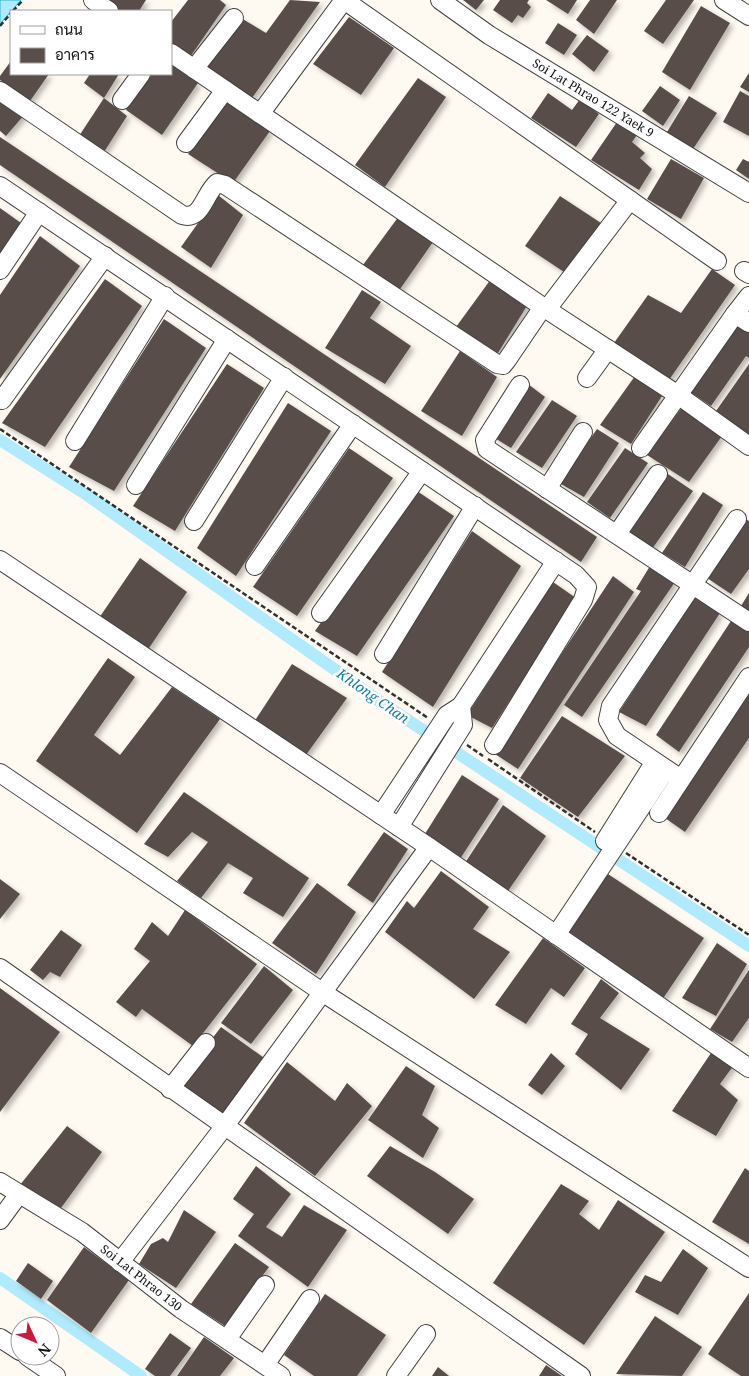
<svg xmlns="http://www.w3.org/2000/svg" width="749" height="1376" viewBox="0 0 749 1376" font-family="'Noto Serif',Sarabun,serif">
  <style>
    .water { fill: #afeafd; stroke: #2eaedc }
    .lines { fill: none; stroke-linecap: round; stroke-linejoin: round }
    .canal { stroke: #afeafd; stroke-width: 12 }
    .building { fill: #594e4a; filter: url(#shadow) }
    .minor-casing { stroke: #424242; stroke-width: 20 }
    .path { stroke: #313131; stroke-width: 2.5; stroke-dasharray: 5 2.5; stroke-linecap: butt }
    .minor { stroke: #fff; stroke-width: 18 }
    .labels { text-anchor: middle; stroke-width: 5; stroke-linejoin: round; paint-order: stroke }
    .street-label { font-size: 12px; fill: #0f0f0f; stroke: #fff }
    .water-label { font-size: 14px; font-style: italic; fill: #0a7eaf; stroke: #fff }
  </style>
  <defs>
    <filter id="shadow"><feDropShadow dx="3.5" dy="3.5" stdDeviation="2.5" flood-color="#0004"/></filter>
  </defs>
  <rect width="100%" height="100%" fill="#fffaf1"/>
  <polygon class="water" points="0,0 21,0 0,24"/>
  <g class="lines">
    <g class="canal">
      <polyline points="0,440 87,495 385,705 749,946"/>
      <polyline points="0,1278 141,1376"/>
    </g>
  </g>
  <g class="building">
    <polygon points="104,0 146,0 139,11 121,11"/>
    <polygon points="188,0 220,0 226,5 188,60 171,47 171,22"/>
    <polygon points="290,0 320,2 252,98 206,67 241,18 266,33"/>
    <polygon points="463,0 484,0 476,10"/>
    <polygon points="500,0 529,0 527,3 531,7 523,18 518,15 512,23 493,10"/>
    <polygon points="546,0 577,0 568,14"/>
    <polygon points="590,0 617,0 594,34 576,20"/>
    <polygon points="666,0 694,0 663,44 644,31"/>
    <polygon points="701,6 730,23 690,90 662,72"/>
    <polygon points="349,17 394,48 361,95 313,64"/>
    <polygon points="558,23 577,35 564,55 545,43"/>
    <polygon points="587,35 609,51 594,72 572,54"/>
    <polygon points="11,61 11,74 49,74 30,101 0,80 0,76"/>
    <polygon points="171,64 198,83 162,135 126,110 152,74 171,74"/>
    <polygon points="749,73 749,92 740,87"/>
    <polygon points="90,74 119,74 104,98 84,83"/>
    <polygon points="418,78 446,97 385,187 355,165"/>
    <polygon points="660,86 680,100 663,126 642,111"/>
    <polygon points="740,91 749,96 749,136 723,122"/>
    <polygon points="548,93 572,110 580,99 599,114 576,147 531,118"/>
    <polygon points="689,96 717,113 693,149 667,132"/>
    <polygon points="0,97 25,114 6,136 0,131"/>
    <polygon points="104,98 127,116 104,152 79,136"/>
    <polygon points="228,100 270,131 233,183 188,154"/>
    <polygon points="617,122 637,135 632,142 645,153 640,158 652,169 639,190 591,160"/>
    <polygon points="0,137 597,537 581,562 0,165"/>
    <polygon points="671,159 704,178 681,219 647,199"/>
    <polygon points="743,159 749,162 749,179 736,170"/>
    <polygon points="218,195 243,215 211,268 181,247"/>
    <polygon points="560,196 601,223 564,272 525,246"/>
    <polygon points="0,208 21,223 0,254"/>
    <polygon points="399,216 433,242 398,292 360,269"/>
    <polygon points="40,236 80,266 0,379 0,295"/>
    <polygon points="712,269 735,285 669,380 614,343 648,295 681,313"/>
    <polygon points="105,279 142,306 45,447 2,423"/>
    <polygon points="491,279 528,304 498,353 456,327"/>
    <polygon points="362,290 381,302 370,318 411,346 385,384 325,348"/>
    <polygon points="164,319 206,348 114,491 69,467"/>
    <polygon points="731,320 749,331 749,358 746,356 711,406 687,390"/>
    <polygon points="460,351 497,377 462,436 421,411"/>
    <polygon points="227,364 264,388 175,531 133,506"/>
    <polygon points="749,364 749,435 716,411"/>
    <polygon points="635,376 662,396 631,444 600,425"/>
    <polygon points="528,384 545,397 511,448 493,437"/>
    <polygon points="552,400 577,416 542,468 516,452"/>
    <polygon points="288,403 331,431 236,576 197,548"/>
    <polygon points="682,407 722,436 689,482 647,455"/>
    <polygon points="597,429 619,443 584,497 559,483"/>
    <polygon points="349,448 393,478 297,616 253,587"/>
    <polygon points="625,448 648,463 610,518 587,502"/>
    <polygon points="668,474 693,491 652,549 626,533"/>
    <polygon points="414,489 454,516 357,656 315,631"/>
    <polygon points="703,492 723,505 685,567 662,553"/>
    <polygon points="746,519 749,521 749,569 731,594 707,578"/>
    <polygon points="472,531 521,566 433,707 382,672"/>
    <polygon points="140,558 187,592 147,651 99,618"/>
    <polygon points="650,566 675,582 582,717 564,705 641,591 636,589"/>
    <polygon points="613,576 634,592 518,769 495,754"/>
    <polygon points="553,582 576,598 492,728 467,715"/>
    <polygon points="749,593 749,611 741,606"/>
    <polygon points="696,596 720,613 646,726 619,712"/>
    <polygon points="731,621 749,632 749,647 679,752 656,735"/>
    <polygon points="108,658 135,677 94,735 120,755 172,687 220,719 137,833 36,761"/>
    <polygon points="292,664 347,698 306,755 254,722"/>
    <polygon points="749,691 749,738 685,832 665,818"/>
    <polygon points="562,716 625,756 578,817 520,778"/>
    <polygon points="462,775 499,799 458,862 423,837"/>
    <polygon points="184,792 309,878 283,917 243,893 253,878 228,863 201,898 177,881 208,842 192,832 168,857 144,844"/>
    <polygon points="503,805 546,836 508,891 465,863"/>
    <polygon points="384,832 408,849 373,903 347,885"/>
    <polygon points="441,871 489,907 473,929 510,952 474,999 385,932 407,901 414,908"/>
    <polygon points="608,874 704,938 662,1000 566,933"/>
    <polygon points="0,879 20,894 0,919"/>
    <polygon points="317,883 356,912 316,974 272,943"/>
    <polygon points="185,910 257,964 193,1046 142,1009 136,1017 116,1002 150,961 134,949 152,922 168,936"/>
    <polygon points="61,930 82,945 60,977 50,972 43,980 30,970"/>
    <polygon points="543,938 585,968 564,997 551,988 526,1024 495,1005"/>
    <polygon points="717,943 747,964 716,1016 682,998"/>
    <polygon points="264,966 293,990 251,1044 221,1023"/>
    <polygon points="749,970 749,1018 732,1042 710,1029"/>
    <polygon points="601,979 619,993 600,1018 650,1049 621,1090 575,1054 588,1034 571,1024"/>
    <polygon points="0,988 60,1032 0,1112"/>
    <polygon points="221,1027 267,1060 222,1121 174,1088"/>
    <polygon points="713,1050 734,1065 720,1084 738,1100 716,1136 672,1111"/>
    <polygon points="551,1053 565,1066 542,1095 528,1085"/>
    <polygon points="287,1062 335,1101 347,1083 372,1106 315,1176 244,1123"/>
    <polygon points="406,1066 435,1086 422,1115 439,1128 423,1158 368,1120"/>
    <polygon points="67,1126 102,1152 61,1208 20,1185"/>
    <polygon points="390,1146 435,1172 474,1199 448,1234 367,1176"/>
    <polygon points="256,1166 291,1194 266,1227 282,1237 304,1205 347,1230 308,1287 238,1236 254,1214 233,1199"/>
    <polygon points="745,1168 749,1171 749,1244 712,1222"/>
    <polygon points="561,1184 589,1201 579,1214 599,1230 618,1200 665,1232 584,1345 493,1283"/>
    <polygon points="184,1210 216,1232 176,1288 139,1264 151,1244 163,1238 168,1242"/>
    <polygon points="235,1243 269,1267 225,1326 191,1304"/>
    <polygon points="84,1247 129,1280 91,1333 47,1300"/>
    <polygon points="683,1249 708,1268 678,1315 635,1292 645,1275 661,1282"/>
    <polygon points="28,1263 53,1281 41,1299 16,1281"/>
    <polygon points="749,1293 749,1376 741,1376 708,1354"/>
    <polygon points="325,1294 386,1335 357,1376 314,1376 284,1355"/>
    <polygon points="655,1316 702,1347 682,1376 616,1374"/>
    <polygon points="170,1333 191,1348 170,1376 155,1376 145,1369"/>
    <polygon points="204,1337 234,1358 220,1376 177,1376"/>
    <polygon points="546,1365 562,1376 539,1376"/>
    <polygon points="438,1367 449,1376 432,1376"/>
  </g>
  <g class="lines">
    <g class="minor-casing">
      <g id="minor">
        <polyline points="93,0 109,11"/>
        <polyline points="344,0 717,261"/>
        <path id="s1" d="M440,0L489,35L749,193"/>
        <polyline points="724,0 749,16"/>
        <polyline points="171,53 543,307 678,395 749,446"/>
        <polyline points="194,69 234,18"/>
        <path d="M0,91L182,215C202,221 204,194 217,183L225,185L497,364L503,365L507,360L543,307"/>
        <polyline points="122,100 141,74"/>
        <polyline points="260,114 344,0"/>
        <polyline points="186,143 225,90"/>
        <polyline points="0,186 576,575 587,587 583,600 494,745"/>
        <polyline points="0,270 39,212"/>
        <polyline points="744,271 749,274"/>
        <polyline points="547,309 630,200"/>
        <polyline points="735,314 749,296"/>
        <polyline points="587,378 608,349"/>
        <polyline points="520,385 485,440 487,449 749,622"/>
        <polyline points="2,400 105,256"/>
        <polyline points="75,441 165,296"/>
        <polyline points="641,448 735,314 749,323"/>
        <polyline points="136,485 227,339"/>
        <polyline points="547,489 583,432"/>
        <polyline points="194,521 284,377"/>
        <polyline points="617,534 658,474"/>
        <polyline points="0,560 429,847 749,1068"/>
        <polyline points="255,566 353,424"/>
        <polyline points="321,613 422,471"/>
        <polyline points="384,654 475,506"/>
        <polyline points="461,706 556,561"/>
        <polyline points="0,773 322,992 749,1268"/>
        <polyline points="681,779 617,736 608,720 611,706 737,519"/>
        <polyline points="659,813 749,677"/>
        <polyline points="381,815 447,715 461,706 463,725 399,827"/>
        <polyline points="605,841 654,763"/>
        <polyline points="556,935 666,770"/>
        <polyline points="0,968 581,1376"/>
        <polyline points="170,1089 206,1043"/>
        <path id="s2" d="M0,1182L82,1232L181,1309L281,1376"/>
        <polyline points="0,1220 19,1194"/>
        <polyline points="120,1262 224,1127 429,847"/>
        <polyline points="0,1338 20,1351"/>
        <polyline points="227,1339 265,1285"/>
        <polyline points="27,1356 56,1376"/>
        <polyline points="265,1365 310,1299"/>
        <polyline points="396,1376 426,1334"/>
      </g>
    </g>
    <g class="path">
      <polyline points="13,11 23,0"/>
      <polyline points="0,26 11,13"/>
      <polyline points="0,429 428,718"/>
      <polyline points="467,745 483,756"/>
      <polyline points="488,759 595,832"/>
      <polyline points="626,853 749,935"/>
    </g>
    <use href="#minor" class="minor"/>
  </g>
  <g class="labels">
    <g class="street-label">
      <text dy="4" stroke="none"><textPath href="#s1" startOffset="182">Soi Lat Phrao 122 Yaek 9</textPath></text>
      <text dy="4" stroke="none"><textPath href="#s2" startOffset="171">Soi Lat Phrao 130</textPath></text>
    </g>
    <g class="water-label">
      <text transform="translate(373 696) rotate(35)" y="5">Khlong Chan</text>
    </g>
  </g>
  <rect x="10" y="10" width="162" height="65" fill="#ffffff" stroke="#9f9f9f"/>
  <rect x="20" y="26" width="25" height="8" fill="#ffffff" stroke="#9f9f9f"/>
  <text x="55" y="35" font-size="15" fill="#0f0f0f">ถนน</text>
  <rect x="20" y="48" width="25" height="15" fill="#594e4a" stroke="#9f9f9f"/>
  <text x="55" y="60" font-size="15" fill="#0f0f0f">อาคาร</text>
  <g transform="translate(35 1341) rotate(134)"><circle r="24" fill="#ffffff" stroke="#9f9f9f"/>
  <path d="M0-4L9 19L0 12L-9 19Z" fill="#cf1739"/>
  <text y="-8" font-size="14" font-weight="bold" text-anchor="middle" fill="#0f0f0f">N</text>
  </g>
</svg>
